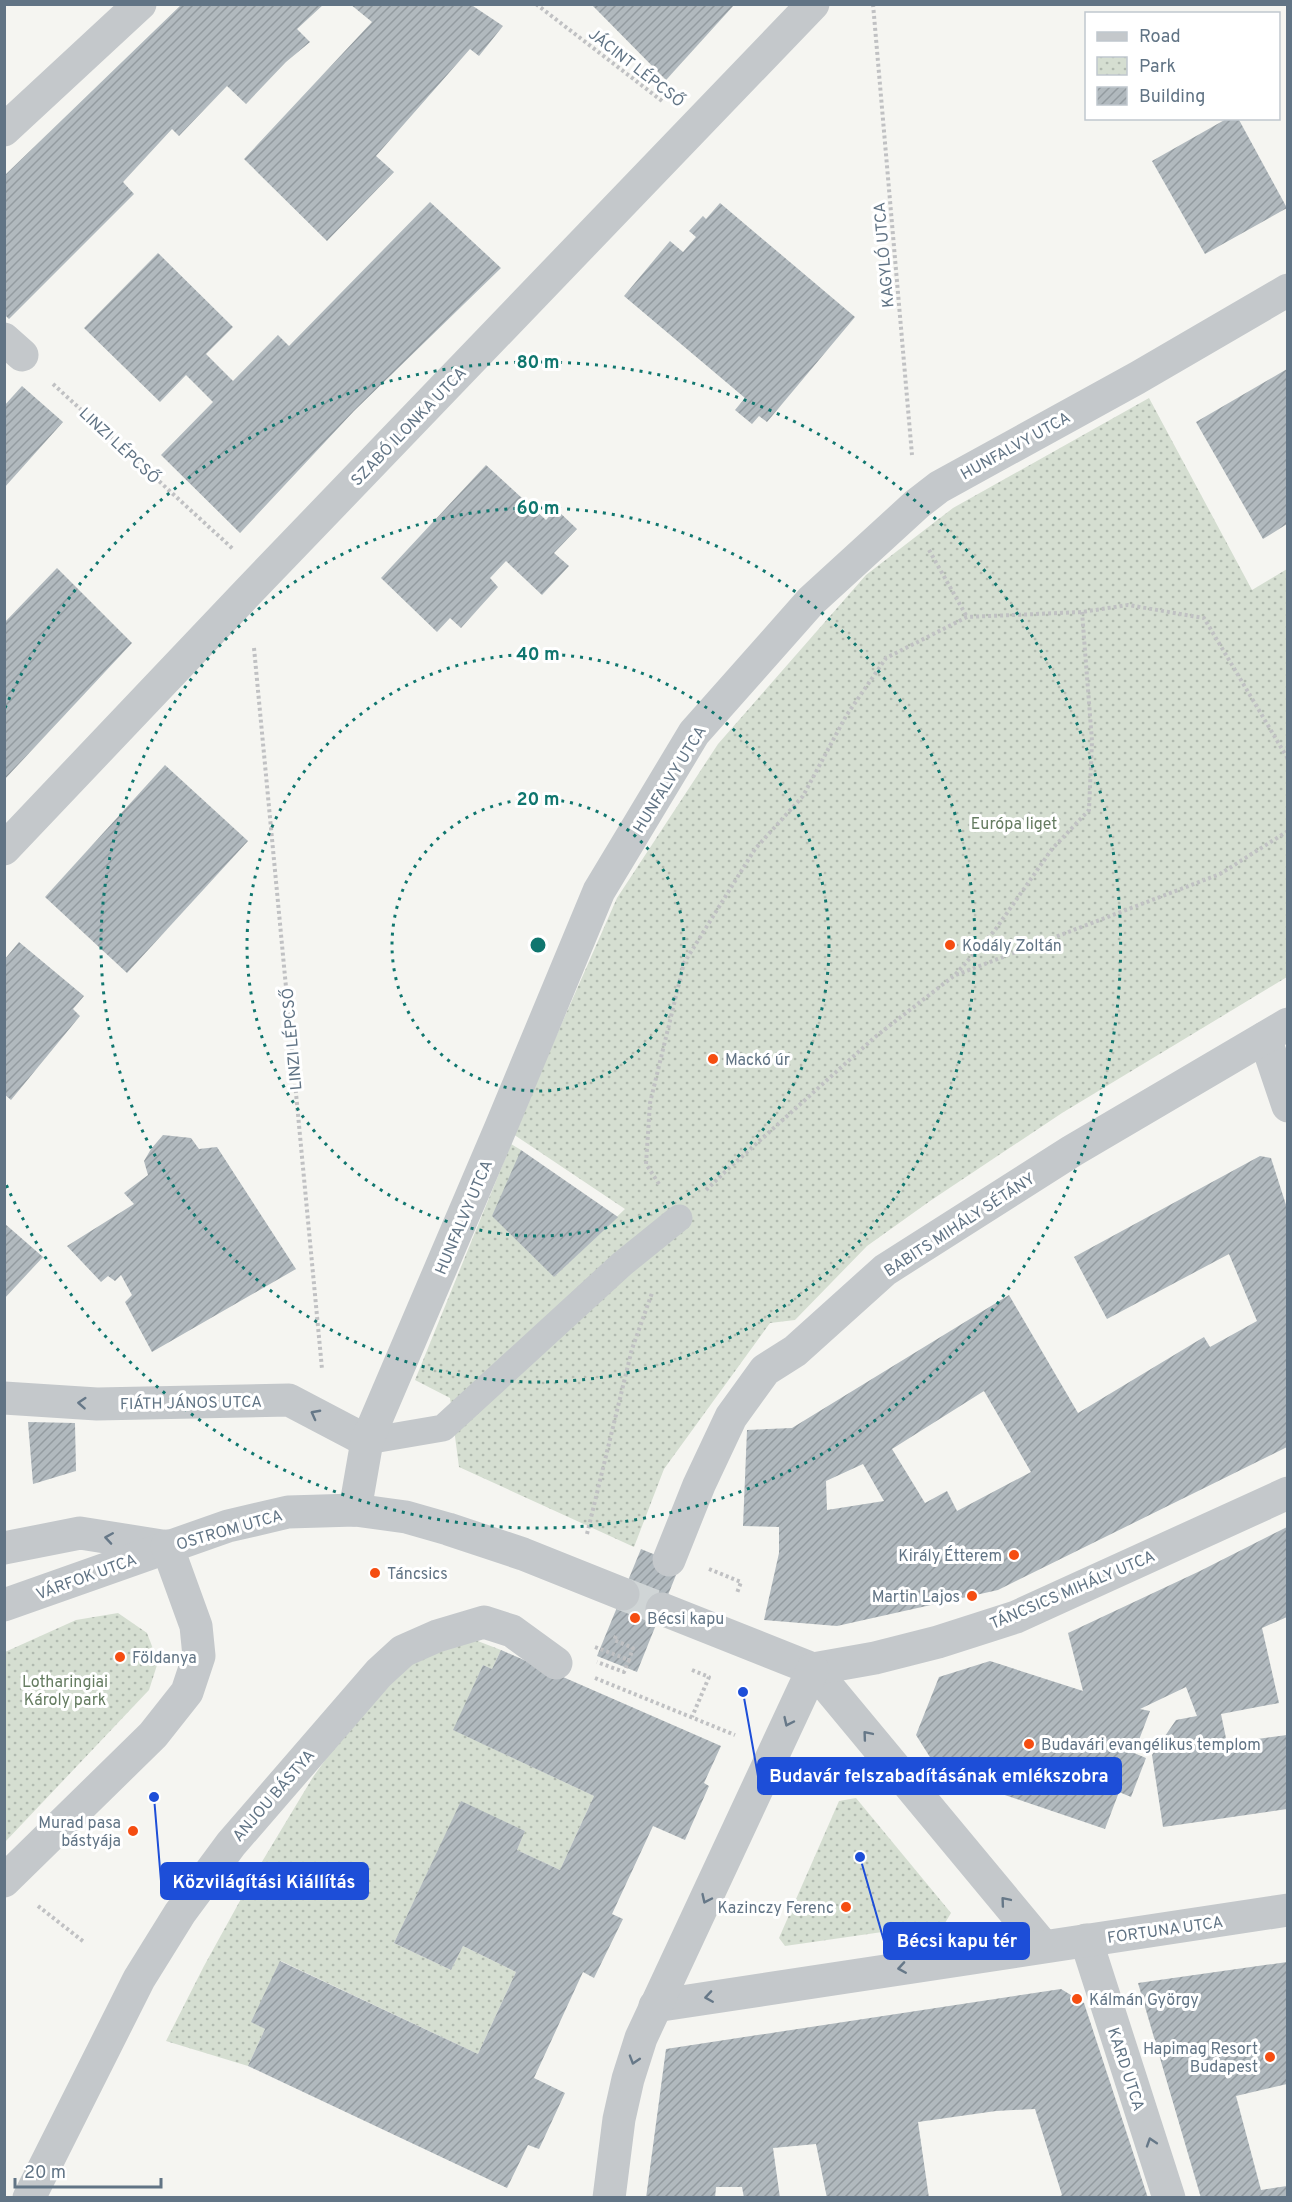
<svg xmlns="http://www.w3.org/2000/svg" width="1292" height="2202" viewBox="0 0 1292 2202" font-family="Overpass,sans-serif">
  <style>
    .park { fill: url(#park-dots) }
    .building { fill: url(#building-hatch); fill-rule: evenodd }
    .lines { fill: none; stroke-linecap: round; stroke-linejoin: round }
    .minor-tunnel { stroke: #d0d5d6; stroke-width: 33; stroke-dasharray: 33 16; stroke-linecap: butt }
    .path { stroke: #c0c1c3; stroke-width: 4; stroke-dasharray: 3 3; stroke-linecap: butt }
    .service { stroke: #c4c8cb; stroke-width: 27 }
    .pedestrian { stroke: #c4c8cb; stroke-width: 33 }
    .minor { stroke: #c4c8cb; stroke-width: 33 }
    .oneway { stroke: #667888 }
    .ring { fill: none; stroke: #0f766e; stroke-width: 3; stroke-dasharray: 3 6 }
    .poi-dot { fill: #f54d11; stroke: #fff; stroke-width: 2 }
    .labels { text-anchor: middle; stroke-width: 6; stroke-linejoin: round; paint-order: stroke }
    .street-label { font-size: 16px; fill: #617485; stroke: #fff }
    .park-label { font-size: 16px; fill: #657c61; stroke: #fff }
    .poi-label { font-size: 16px; fill: #617485; stroke: #fff; text-anchor: start }
    .centre { fill: #0f766e; stroke: #fff; stroke-width: 3 }
    .ring-label { font-size: 18px; text-anchor: middle; font-weight: bold; fill: #0f766e; stroke: #fff; stroke-width: 6; stroke-linejoin: round; paint-order: stroke }
    .leader { fill: none; stroke: #1d4ed8; stroke-width: 2 }
    .callout-dot { fill: #1d4ed8; stroke: #fff; stroke-width: 2 }
    .callout { fill: #1d4ed8; stroke: #1d4ed8; stroke-width: 2 }
    .callout-label { font-size: 18px; text-anchor: middle; font-weight: bold; fill: #fff }
  </style>
  <defs>
    <pattern id="park-dots" width="8" height="8" patternUnits="userSpaceOnUse" patternTransform="scale(1.5)"><rect width="8" height="8" fill="#d5ded1"/><path d="M2 2h.1M6 6h.1" fill="none" stroke="#b0b9af" stroke-width="1.8" stroke-linecap="round"/></pattern>
    <pattern id="building-hatch" width="6" height="6" patternUnits="userSpaceOnUse" patternTransform="scale(1.5)"><rect width="6" height="6" fill="#b1b9be"/><path d="M-1 1l2-2M0 6l6-6M5 7l2-2" fill="none" stroke="#939ba0"/></pattern>
  </defs>
  <rect width="100%" height="100%" fill="#f5f5f1"/>
  <g class="park">
    <polygon points="1149,398 1252,590 1287,569 1287,977 1062,1113 930,1201 867,1246 795,1320 770,1323 664,1469 634,1547 459,1467 450,1398 415,1380 511,1144 521,1150 554,1277 625,1209 513,1134 617,898 718,744 866,575 953,508"/>
    <polygon points="118,1613 147,1633 158,1662 149,1690 5,1842 5,1652 76,1620"/>
    <polygon points="462,1635 501,1650 492,1669 483,1665 454,1730 594,1796 560,1870 517,1850 525,1831 461,1802 394,1943 451,1970 463,1946 516,1972 478,2054 281,1961 252,2022 265,2029 248,2066 166,2041 204,1966 257,1870 313,1777 377,1687 414,1655"/>
    <polygon points="856,1798 951,1913 945,1923 785,1946 779,1938 839,1801"/>
  </g>
  <g class="building">
    <polygon points="182,4 324,4 297,29 310,42 286,62 246,104 227,86 179,136 172,129 123,182 134,194 9,319 4,314 4,176"/>
    <polygon points="350,4 470,4 503,26 479,56 470,49 376,156 394,172 327,241 244,159 372,22"/>
    <polygon points="591,4 735,4 666,80"/>
    <polygon points="1228,118 1238,118 1287,208 1205,254 1152,161"/>
    <polygon points="430,202 501,268 354,411 240,533 161,455 213,402 186,375 160,402 84,328 158,253 233,327 206,354 233,381 278,335 289,346"/>
    <polygon points="720,203 855,317 767,422 759,416 752,424 735,410 745,398 624,296 670,241 683,252 696,237 689,231 703,216 706,219"/>
    <polygon points="1287,369 1287,524 1263,539 1196,422"/>
    <polygon points="22,386 63,422 4,488 4,406"/>
    <polygon points="486,465 546,520 556,509 577,529 554,553 569,566 542,595 506,561 490,578 498,587 461,628 450,618 437,632 381,578"/>
    <polygon points="57,568 132,643 4,780 4,623"/>
    <polygon points="165,765 248,841 127,973 45,897"/>
    <polygon points="19,942 84,996 73,1009 80,1016 11,1100 4,1094 4,960"/>
    <polygon points="163,1135 191,1138 199,1149 217,1147 296,1269 152,1352 125,1302 132,1295 121,1275 115,1281 108,1276 101,1282 67,1246 134,1204 124,1193 148,1175 144,1161 151,1149"/>
    <polygon points="521,1150 618,1217 554,1277 492,1216"/>
    <path d="M1260,1156L1271,1158L1287,1208V1447L998,1590L837,1626L764,1620L779,1553V1527L743,1526L747,1430L792,1428L1009,1295L1078,1413L1204,1337L1210,1347L1257,1321L1229,1254L1107,1319L1074,1257ZM984,1391L1031,1472L957,1511L947,1491L925,1503L892,1449ZM863,1464L884,1501L827,1510L826,1481Z"/>
    <polygon points="4,1223 43,1257 4,1299"/>
    <polygon points="28,1422 75,1423 76,1471 33,1484"/>
    <polygon points="1287,1527 1287,1617 1262,1628 1279,1703 1221,1714 1227,1743 1287,1735 1287,1809 1163,1827 1152,1755 1176,1720 1197,1716 1186,1687 1140,1709 1150,1711 1134,1753 1146,1758 1131,1797 1119,1792 1105,1829 940,1773 916,1735 939,1677 990,1661 1083,1691 1068,1633 1200,1571"/>
    <polygon points="641,1549 680,1565 637,1672 597,1656"/>
    <polygon points="501,1650 721,1746 704,1783 709,1786 685,1840 653,1826 612,1914 623,1919 594,1978 583,1972 534,2078 565,2093 539,2149 528,2145 507,2188 248,2066 265,2029 251,2022 280,1961 478,2054 516,1972 463,1946 451,1970 394,1943 461,1801 525,1831 517,1850 560,1870 594,1796 453,1730 483,1665 492,1669"/>
    <polygon points="1287,1962 1287,2084 1236,2096 1261,2190 1287,2186 1287,2198 1201,2198 1138,1983"/>
    <polygon points="1061,1989 1084,2003 1148,2198 1057,2198 1062,2195 1035,2109 996,2111 918,2122 929,2198 827,2198 816,2144 773,2148 780,2198 744,2198 742,2187 716,2187 715,2198 646,2198 666,2049"/>
  </g>
  <g class="lines">
    <polyline class="minor-tunnel" points="623,1594 662,1609"/>
    <g class="path">
      <polyline points="536,4 662,101"/>
      <polyline points="873,4 912,455"/>
      <polyline points="53,384 233,549"/>
      <polyline points="929,550 967,617"/>
      <polyline points="254,648 322,1369"/>
      <polyline points="956,975 1220,874 1288,831"/>
      <polyline points="659,1184 646,1164 650,1103 684,963 755,849 803,796 846,716 886,658 967,617 1082,612 1128,605 1204,618 1288,759"/>
      <polyline points="706,1190 727,1170 875,1037 955,975 995,930 1052,849 1089,810 1092,741 1082,612"/>
      <polyline points="587,1534 632,1349 652,1293"/>
      <polyline points="709,1569 741,1582 737,1593"/>
      <polyline points="616,1636 614,1640 633,1648 629,1660"/>
      <polyline points="595,1647 629,1660 624,1672 597,1662"/>
      <polyline points="692,1670 709,1677 692,1717"/>
      <polyline points="595,1678 735,1735"/>
      <polyline points="38,1906 84,1942"/>
    </g>
    <polyline class="service" points="367,1441 443,1428 622,1264 679,1218"/>
    <polyline class="pedestrian" points="29,2198 139,1979 180,1913 231,1844 379,1673 403,1651 437,1636 484,1622 512,1631 556,1663"/>
    <g class="minor">
      <polyline points="4,130 140,4"/>
      <polyline points="4,339 22,355"/>
      <polyline points="4,849 245,595 813,4"/>
      <polyline points="1265,1038 1288,1106"/>
      <polyline points="4,1398 97,1404 289,1400 367,1441"/>
      <polyline points="355,1510 367,1441 501,1127 599,891 694,733 811,601 917,504 939,487 1137,378 1288,290"/>
      <polyline points="4,1548 80,1533 162,1546"/>
      <polyline points="669,1560 699,1485 731,1417 765,1370 795,1351 885,1270 1072,1151 1288,1024"/>
      <polyline points="4,1605 228,1526 288,1512 355,1510 406,1517 448,1529 523,1554 623,1594"/>
      <polyline points="662,1609 813,1669 1043,1946"/>
      <polyline points="813,1669 875,1658 938,1642 1016,1617 1288,1493"/>
      <polyline points="4,1881 153,1735 187,1692 199,1656 196,1626 167,1546"/>
      <polyline points="1086,1940 1169,2198"/>
      <polyline points="655,2006 1288,1910"/>
      <polyline points="609,2198 619,2119 628,2079 641,2038 813,1669"/>
    </g>
  </g>
  <defs><path id="oneway-chevron" d="M-2-3.5L2.5 0L-2 3.5" fill="none" stroke-width="1.6" stroke-linecap="round" stroke-linejoin="round" transform="scale(1.5)"/></defs>
  <g class="oneway">
    <use href="#oneway-chevron" transform="translate(82 1403) rotate(-176)"/>
    <use href="#oneway-chevron" transform="translate(315 1414) rotate(-152)"/>
    <use href="#oneway-chevron" transform="translate(109 1538) rotate(-171)"/>
    <use href="#oneway-chevron" transform="translate(788 1722) rotate(115)"/>
    <use href="#oneway-chevron" transform="translate(867 1735) rotate(-130)"/>
    <use href="#oneway-chevron" transform="translate(706 1899) rotate(115)"/>
    <use href="#oneway-chevron" transform="translate(1005 1901) rotate(-130)"/>
    <use href="#oneway-chevron" transform="translate(902 1968) rotate(171)"/>
    <use href="#oneway-chevron" transform="translate(709 1997) rotate(171)"/>
    <use href="#oneway-chevron" transform="translate(634 2060) rotate(107)"/>
    <use href="#oneway-chevron" transform="translate(1151 2142) rotate(-108)"/>
  </g>
  <g class="ring">
    <circle cx="538" cy="945" r="146"/>
    <circle cx="538" cy="945" r="291"/>
    <circle cx="538" cy="945" r="437"/>
    <path d="M5 708A583 583 0 1 1 5 1182"/>
  </g>
  <g class="poi-dot">
    <circle cx="950" cy="945" r="6"/>
    <circle cx="713" cy="1059" r="6"/>
    <circle cx="1014" cy="1555" r="6"/>
    <circle cx="375" cy="1573" r="6"/>
    <circle cx="972" cy="1596" r="6"/>
    <circle cx="635" cy="1618" r="6"/>
    <circle cx="120" cy="1657" r="6"/>
    <circle cx="1029" cy="1744" r="6"/>
    <circle cx="133" cy="1831" r="6"/>
    <circle cx="846" cy="1907" r="6"/>
    <circle cx="1077" cy="1999" r="6"/>
    <circle cx="1270" cy="2057" r="6"/>
  </g>
  <g class="labels">
    <g class="street-label">
      <text transform="translate(637 67) rotate(38)" y="6">JÁCINT LÉPCSŐ</text>
      <text transform="translate(883 255) rotate(-95)" y="6">KAGYLÓ UTCA</text>
      <text transform="translate(408 426) rotate(-46)" y="6">SZABÓ ILONKA UTCA</text>
      <text transform="translate(120 445) rotate(43)" y="6">LINZI LÉPCSŐ</text>
      <text transform="translate(1015 445) rotate(-29)" y="6">HUNFALVY UTCA</text>
      <text transform="translate(669 779) rotate(-58)" y="6">HUNFALVY UTCA</text>
      <text transform="translate(291 1039) rotate(-95)" y="6">LINZI LÉPCSŐ</text>
      <text transform="translate(463 1217) rotate(-67)" y="6">HUNFALVY UTCA</text>
      <text transform="translate(959 1224) rotate(-33)" y="6">BABITS MIHÁLY SÉTÁNY</text>
      <text transform="translate(191 1402) rotate(-1)" y="6">FIÁTH JÁNOS UTCA</text>
      <text transform="translate(229 1529) rotate(-16)" y="6">OSTROM UTCA</text>
      <text transform="translate(86 1576) rotate(-20)" y="6">VÁRFOK UTCA</text>
      <text transform="translate(1072 1589) rotate(-23)" y="6">TÁNCSICS MIHÁLY UTCA</text>
      <text transform="translate(273 1795) rotate(-49)" y="6">ANJOU BÁSTYA</text>
      <text transform="translate(1165 1929) rotate(-8)" y="6">FORTUNA UTCA</text>
      <text transform="translate(1127 2069) rotate(72)" y="6">KARD UTCA</text>
    </g>
    <g class="park-label">
      <text x="1014" y="829">Európa liget</text>
      <text x="65" y="1687">Lotharingiai<tspan x="65" dy="18">Károly park</tspan></text>
    </g>
    <g class="poi-label">
      <text x="962" y="951">Kodály Zoltán</text>
      <text x="725" y="1065">Mackó úr</text>
      <text x="1002" y="1561" text-anchor="end">Király Étterem</text>
      <text x="387" y="1579">Táncsics</text>
      <text x="960" y="1602" text-anchor="end">Martin Lajos</text>
      <text x="647" y="1624">Bécsi kapu</text>
      <text x="132" y="1663">Földanya</text>
      <text x="1041" y="1750">Budavári evangélikus templom</text>
      <text x="121" y="1828" text-anchor="end">Murad pasa<tspan x="121" dy="18">bástyája</tspan></text>
      <text x="834" y="1913" text-anchor="end">Kazinczy Ferenc</text>
      <text x="1089" y="2005">Kálmán György</text>
      <text x="1258" y="2054" text-anchor="end">Hapimag Resort<tspan x="1258" dy="18">Budapest</tspan></text>
    </g>
  </g>
  <circle cx="538" cy="945" r="9" class="centre"/>
  <g class="ring-label">
    <text x="538" y="368">80 m</text>
    <text x="538" y="514">60 m</text>
    <text x="538" y="660">40 m</text>
    <text x="538" y="805">20 m</text>
  </g>
  <path class="leader" d="M743 1692L758 1776M154 1797L161 1881M860 1857L884 1941"/>
  <g class="callout-dot">
    <circle cx="743" cy="1692" r="6"/>
    <circle cx="154" cy="1797" r="6"/>
    <circle cx="860" cy="1857" r="6"/>
  </g>
  <g class="callout">
    <rect x="758" y="1758" width="363" height="36" rx="6"/>
    <rect x="161" y="1863" width="207" height="36" rx="6"/>
    <rect x="884" y="1923" width="145" height="36" rx="6"/>
  </g>
  <g class="callout-label">
    <text x="939" y="1782">Budavár felszabadításának emlékszobra</text>
    <text x="264" y="1888">Közvilágítási Kiállítás</text>
    <text x="957" y="1947">Bécsi kapu tér</text>
  </g>
  <rect width="1292" height="2202" fill="none" stroke="#617485" stroke-width="12"/>
  <rect x="1085" y="12" width="195" height="108" fill="#ffffff" stroke="#c0c7ce" stroke-width="1.5"/>
  <rect x="1097" y="32" width="30" height="9" fill="#c4c8cb" stroke="#c0c7ce" stroke-width="1.5"/>
  <text x="1139" y="42" font-size="18" fill="#617485">Road</text>
  <rect x="1097" y="57" width="30" height="18" fill="url(#park-dots)" stroke="#c0c7ce" stroke-width="1.5"/>
  <text x="1139" y="72" font-size="18" fill="#617485">Park</text>
  <rect x="1097" y="87" width="30" height="18" fill="url(#building-hatch)" stroke="#c0c7ce" stroke-width="1.5"/>
  <text x="1139" y="102" font-size="18" fill="#617485">Building</text>
  <path d="M15 2178v9h146v-9" fill="none" stroke="#617485" stroke-width="3"/>
  <text x="24" y="2178" font-size="18" fill="#617485" stroke="#ffffff" stroke-width="4.5" paint-order="stroke">20 m</text>
</svg>
